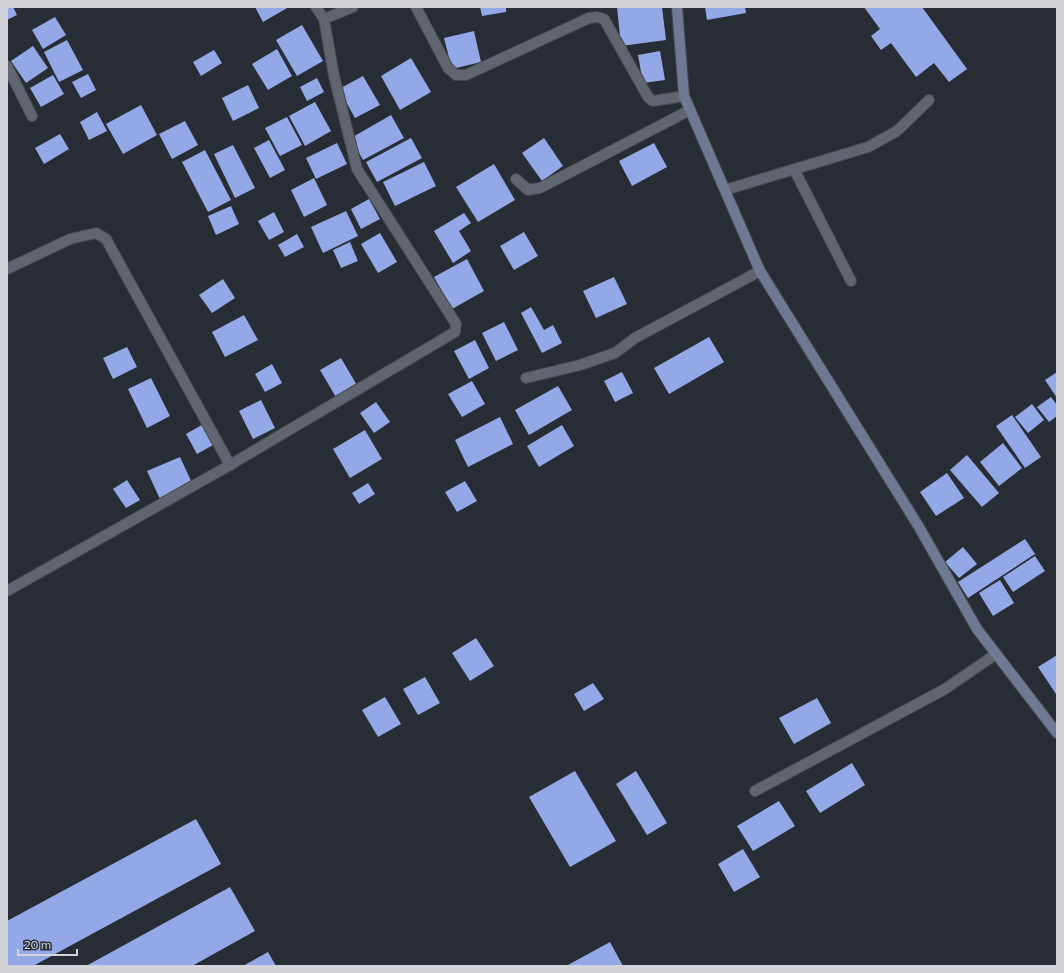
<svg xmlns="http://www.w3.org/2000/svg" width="1064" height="973" viewBox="0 0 1064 973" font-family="Commissioner,sans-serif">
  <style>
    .building { fill: #93a9e7 }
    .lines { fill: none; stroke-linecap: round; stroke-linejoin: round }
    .lane-casing { stroke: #474a51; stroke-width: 12 }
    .street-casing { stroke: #474a51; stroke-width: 12 }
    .secondary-casing { stroke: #474a51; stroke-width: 12 }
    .lane { stroke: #616570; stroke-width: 10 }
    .street { stroke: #616570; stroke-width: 10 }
    .secondary { stroke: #6f7994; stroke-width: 10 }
  </style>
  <rect width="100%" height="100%" fill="#282c35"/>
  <g class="building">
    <polygon points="7,7 13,7 17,15 7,20"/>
    <polygon points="255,7 289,7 263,22"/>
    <polygon points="480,7 506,7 506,12 482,16"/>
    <polygon points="617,7 662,7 666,40 621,46"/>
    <polygon points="705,7 745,7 746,13 707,20"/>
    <polygon points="864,7 922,7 967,69 949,82 934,63 916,77 891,43 881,50 871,36 880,29"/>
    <polygon points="55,17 66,35 43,49 32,30"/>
    <polygon points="302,25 323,61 297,76 276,40"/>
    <polygon points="474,31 481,62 452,69 444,38"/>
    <polygon points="67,40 83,70 59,82 44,52"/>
    <polygon points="33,46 48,68 26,83 11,61"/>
    <polygon points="277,49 292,76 268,90 252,64"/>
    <polygon points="214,50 222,63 201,76 193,62"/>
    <polygon points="660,51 665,80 643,83 638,55"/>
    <polygon points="411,58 431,92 400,110 381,76"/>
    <polygon points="88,74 96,90 81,98 72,82"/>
    <polygon points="53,75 64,94 41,107 30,88"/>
    <polygon points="363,76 380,105 355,118 339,89"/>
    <polygon points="317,78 324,92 307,101 300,87"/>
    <polygon points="248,85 259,108 233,121 222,98"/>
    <polygon points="315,102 331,131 305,146 289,116"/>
    <polygon points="141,105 157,135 123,154 106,124"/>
    <polygon points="97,112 107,131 89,140 80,122"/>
    <polygon points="391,115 404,138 363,160 351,138"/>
    <polygon points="287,117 302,145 280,156 265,128"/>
    <polygon points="185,121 198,145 172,159 159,134"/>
    <polygon points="60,134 69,149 44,164 35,148"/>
    <polygon points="411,138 422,158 377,182 366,162"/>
    <polygon points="544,138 563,166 542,181 522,153"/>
    <polygon points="269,140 285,170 270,178 254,148"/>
    <polygon points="337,143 347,164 316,179 306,158"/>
    <polygon points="654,143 667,167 632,186 619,161"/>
    <polygon points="233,145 255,188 235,198 214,154"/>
    <polygon points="205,150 231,200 208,212 182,162"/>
    <polygon points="424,162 436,186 395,206 383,182"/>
    <polygon points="494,164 515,200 478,222 456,187"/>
    <polygon points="314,178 327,205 304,217 291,190"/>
    <polygon points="369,199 380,219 361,229 351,209"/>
    <polygon points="231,206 239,224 216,235 208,216"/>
    <polygon points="346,211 358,236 323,253 311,227"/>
    <polygon points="274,212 284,232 269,240 258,221"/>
    <polygon points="464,213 471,223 459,231 471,251 453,263 434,231"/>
    <polygon points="524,232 538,256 514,270 500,246"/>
    <polygon points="380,233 397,262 378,273 361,244"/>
    <polygon points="297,234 304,247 285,257 278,245"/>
    <polygon points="350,242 358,261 341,268 333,250"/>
    <polygon points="467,259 484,291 452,309 434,277"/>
    <polygon points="614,277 627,304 596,318 583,291"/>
    <polygon points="223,279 235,298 212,313 199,295"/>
    <polygon points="531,307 544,330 553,325 562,343 542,353 521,313"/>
    <polygon points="244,315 258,340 225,357 212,332"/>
    <polygon points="504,322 518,350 496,361 482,333"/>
    <polygon points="709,337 724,362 669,394 654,368"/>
    <polygon points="475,340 489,368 469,379 454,351"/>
    <polygon points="127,347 137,367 113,379 103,358"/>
    <polygon points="341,358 358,387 337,399 320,370"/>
    <polygon points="272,364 282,383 265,392 255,374"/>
    <polygon points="622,372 633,393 615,402 604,381"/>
    <polygon points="1057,372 1057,398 1045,380"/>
    <polygon points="151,378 170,416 147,428 128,389"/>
    <polygon points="472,381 485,404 462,417 448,394"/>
    <polygon points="558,386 572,410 529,435 515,410"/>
    <polygon points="1051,397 1057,405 1057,416 1049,422 1037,407"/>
    <polygon points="261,400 275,428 253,439 239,411"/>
    <polygon points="376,402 390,422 374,433 360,413"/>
    <polygon points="1032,404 1044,420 1028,433 1015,417"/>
    <polygon points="1012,415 1041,457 1025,468 996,426"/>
    <polygon points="500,417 513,444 468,467 455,440"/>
    <polygon points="202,425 213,445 197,454 186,434"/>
    <polygon points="562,425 574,446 539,467 527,446"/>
    <polygon points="365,430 382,459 350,478 333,449"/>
    <polygon points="1003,443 1022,468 999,486 980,462"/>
    <polygon points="967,455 999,493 982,507 950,470"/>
    <polygon points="180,457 193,485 160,499 147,471"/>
    <polygon points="947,473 964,498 936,516 920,492"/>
    <polygon points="127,480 140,500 126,508 113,489"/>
    <polygon points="465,481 477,501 457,512 445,492"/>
    <polygon points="368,483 375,494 359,504 352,493"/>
    <polygon points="1025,539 1035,554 968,598 958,582"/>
    <polygon points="963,547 977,564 959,578 945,562"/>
    <polygon points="1035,556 1045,571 1013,592 1003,577"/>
    <polygon points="1000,580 1014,603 993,616 979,593"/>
    <polygon points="476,638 494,666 470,681 452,653"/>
    <polygon points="1057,655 1057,693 1056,694 1038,667"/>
    <polygon points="425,677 440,703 418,715 403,689"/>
    <polygon points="593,683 604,699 584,711 574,694"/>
    <polygon points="385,697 401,724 378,737 362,710"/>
    <polygon points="817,698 831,723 794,744 779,718"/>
    <polygon points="852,763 865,785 820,813 806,791"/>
    <polygon points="575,771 616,841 570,867 529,797"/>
    <polygon points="636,771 667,823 647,835 616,784"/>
    <polygon points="779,801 795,826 753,851 737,826"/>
    <polygon points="196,819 221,864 33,966 7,966 7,921"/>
    <polygon points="743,849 760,877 734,892 718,864"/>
    <polygon points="230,887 255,931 192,966 86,966"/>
    <polygon points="610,942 623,966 566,966"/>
    <polygon points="268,952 276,966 243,966"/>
  </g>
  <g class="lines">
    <g class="lane-casing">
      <g id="lane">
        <polyline points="794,169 851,281"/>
        <polyline points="725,190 868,147 897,131 929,100"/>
        <polyline points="755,791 945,689 996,654"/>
      </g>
    </g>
    <g class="street-casing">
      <g id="street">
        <polyline points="416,7 448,68 456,75 466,75 589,18 597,17 604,19 648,97 653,101 684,96"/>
        <polyline points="324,19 353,7"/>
        <polyline points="7,66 32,116"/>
        <polyline points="516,179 528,190 540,188 690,110"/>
        <polyline points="7,269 70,239 96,233 106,239 230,465"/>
        <polyline points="526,378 580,365 615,353 635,338 760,271"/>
        <polyline points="7,591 230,465 455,332 456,324 357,169 334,76 324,19 316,7"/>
      </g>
    </g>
    <g class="secondary-casing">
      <polyline id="secondary" points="677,7 684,96 760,271 919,527 977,629 1057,733"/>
    </g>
    <use href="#lane" class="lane"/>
    <use href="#street" class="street"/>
    <use href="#secondary" class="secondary"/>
  </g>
  <rect width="1064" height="973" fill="none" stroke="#d2d4da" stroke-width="16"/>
  <path d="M18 949v6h59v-6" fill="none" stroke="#d2d4da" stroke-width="2"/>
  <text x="24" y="949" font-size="12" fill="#d2d4da" stroke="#282c35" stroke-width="3" paint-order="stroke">20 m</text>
</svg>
